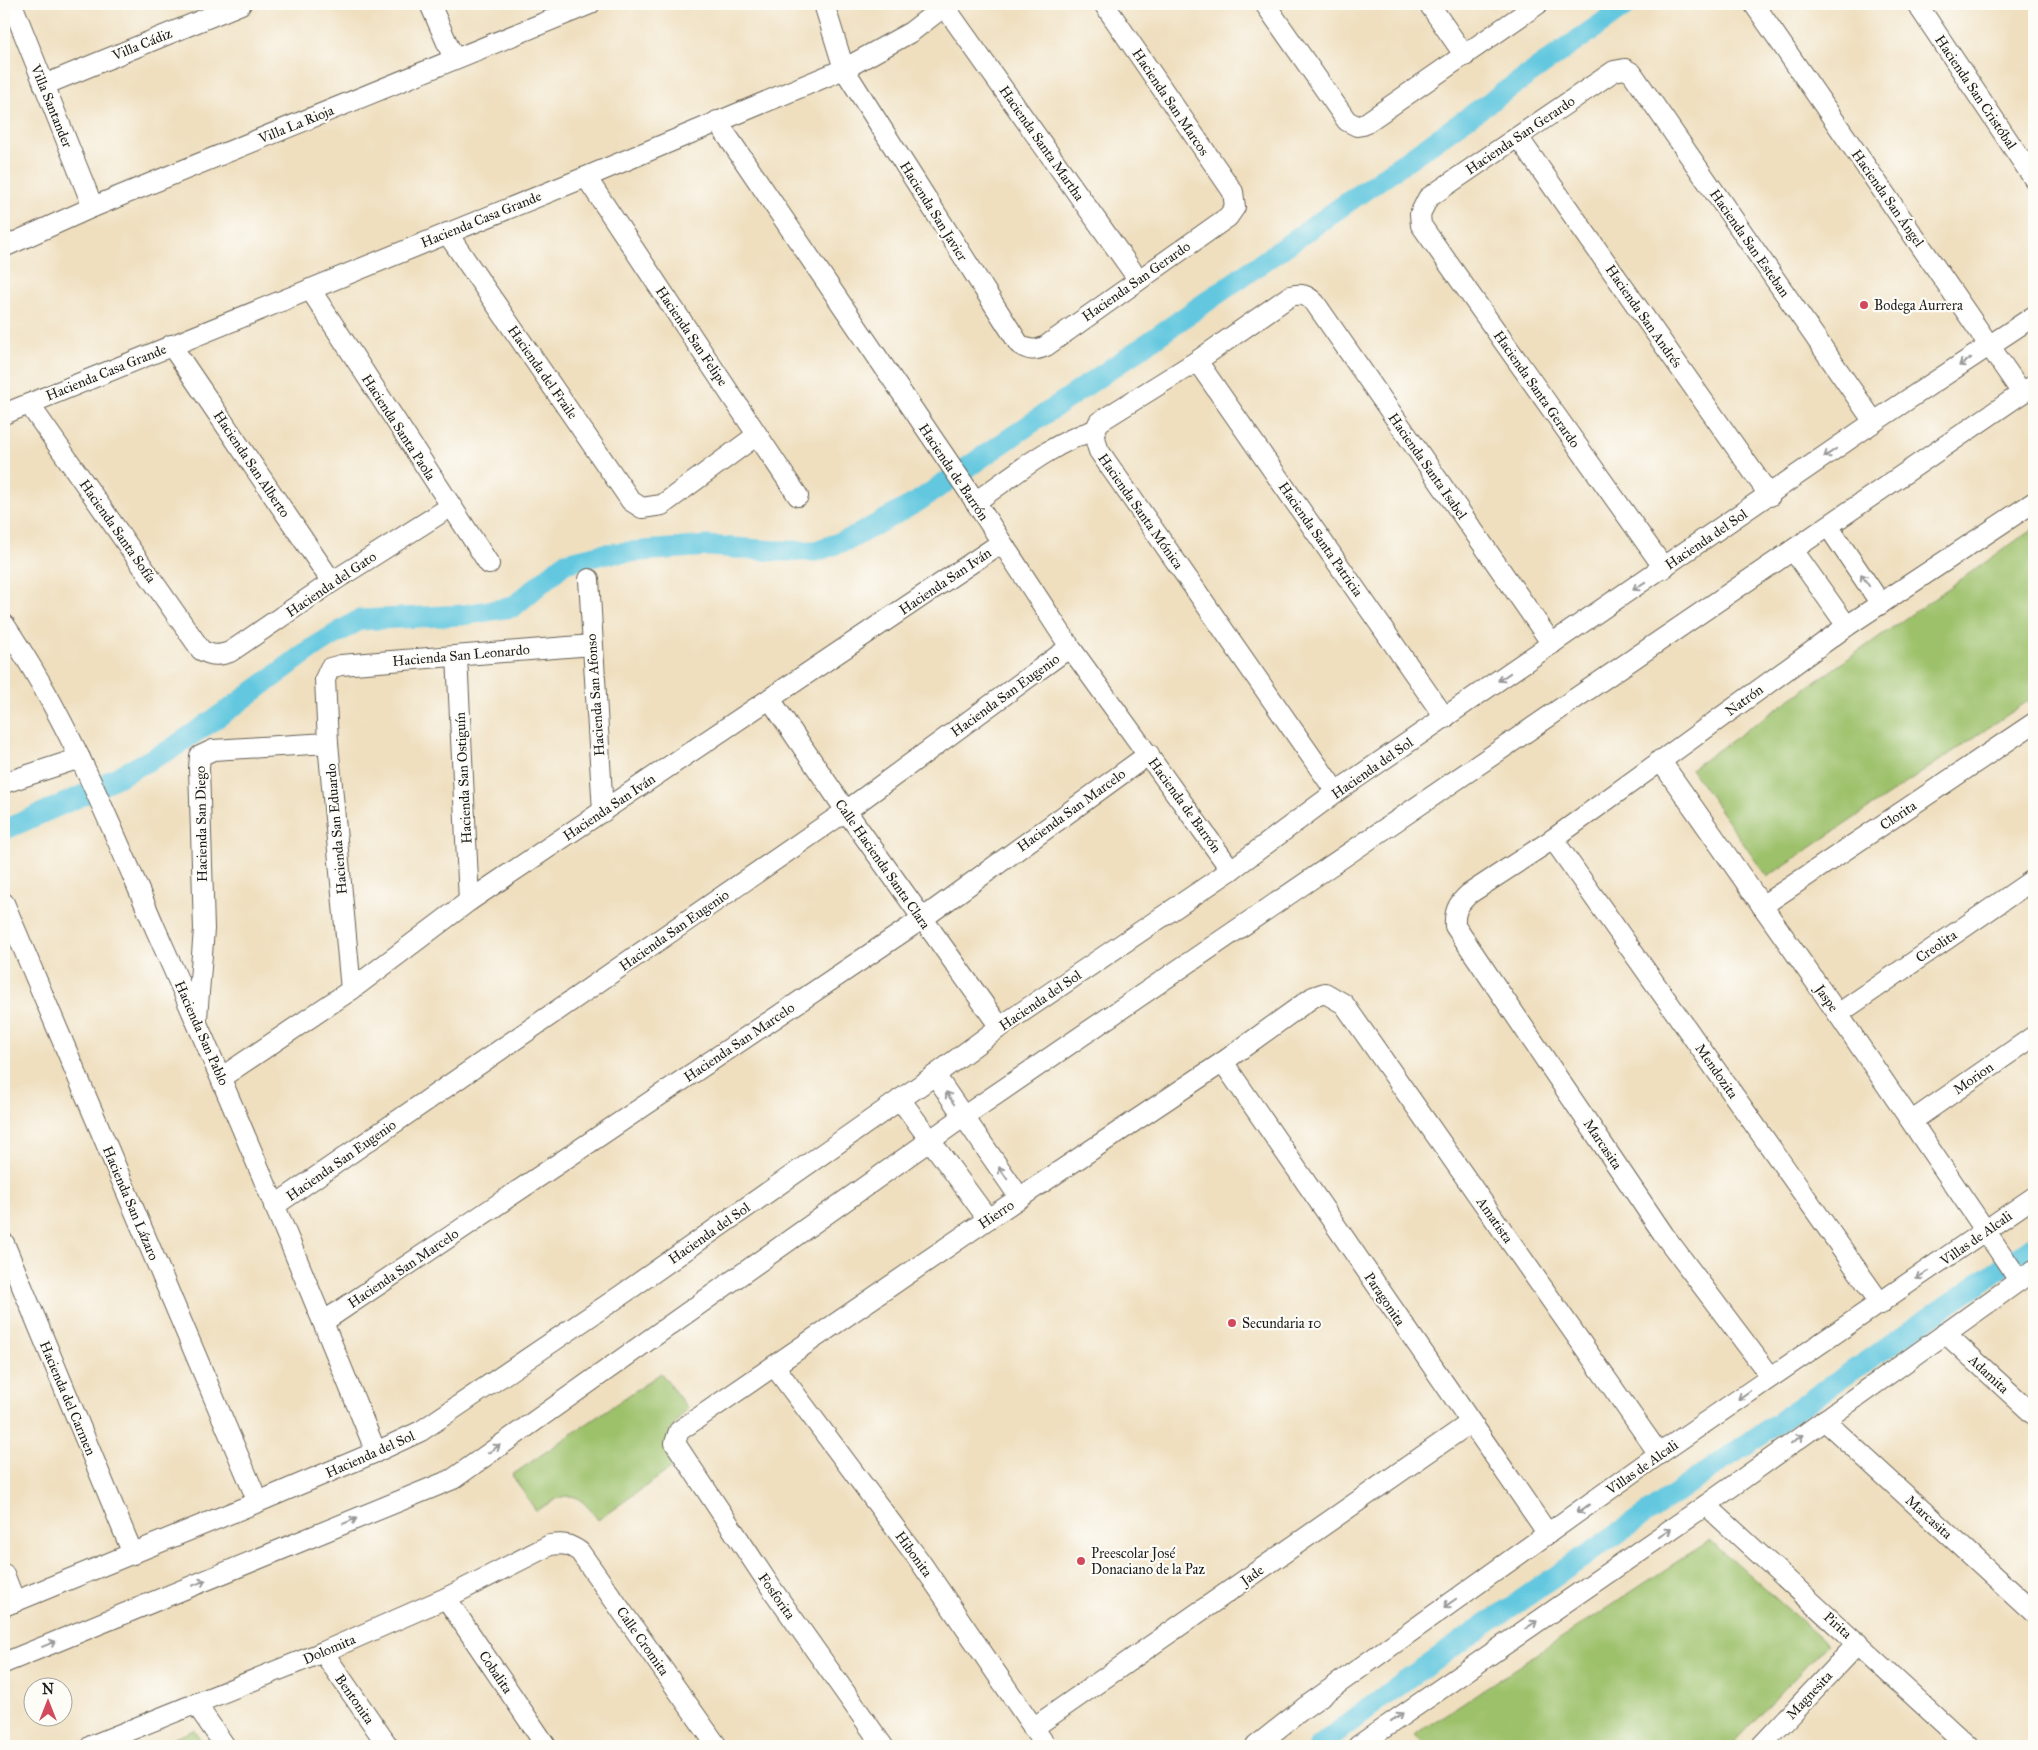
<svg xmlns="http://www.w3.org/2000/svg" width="2038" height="1750" viewBox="0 0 2038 1750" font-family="'IM FELL Great Primer',serif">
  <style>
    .green { fill: #9dc16b; stroke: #5c6e44 }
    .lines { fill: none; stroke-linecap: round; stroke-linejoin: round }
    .canal { stroke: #62c7df; stroke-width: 21 }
    .minor-casing { stroke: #666055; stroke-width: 22 }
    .minor { stroke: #fff; stroke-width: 20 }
    .oneway { stroke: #999 }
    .poi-dot { fill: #d1495b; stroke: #fdfcf7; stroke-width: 2 }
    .labels { text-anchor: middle; stroke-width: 4.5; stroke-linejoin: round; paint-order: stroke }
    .street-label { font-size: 14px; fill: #1c1c1c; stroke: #fdfcf7 }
    .poi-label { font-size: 14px; fill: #1c1c1c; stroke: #fdfcf7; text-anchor: start }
  </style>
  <rect width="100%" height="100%" fill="#fdfcf7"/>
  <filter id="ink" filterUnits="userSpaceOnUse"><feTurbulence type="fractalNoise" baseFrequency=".02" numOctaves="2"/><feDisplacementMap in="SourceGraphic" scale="10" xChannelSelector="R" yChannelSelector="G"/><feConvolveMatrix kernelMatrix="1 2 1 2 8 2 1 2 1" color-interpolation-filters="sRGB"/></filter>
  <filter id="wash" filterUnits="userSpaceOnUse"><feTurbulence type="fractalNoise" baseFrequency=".0096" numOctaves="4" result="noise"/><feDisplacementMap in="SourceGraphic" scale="20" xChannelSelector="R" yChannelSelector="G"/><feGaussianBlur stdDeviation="1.12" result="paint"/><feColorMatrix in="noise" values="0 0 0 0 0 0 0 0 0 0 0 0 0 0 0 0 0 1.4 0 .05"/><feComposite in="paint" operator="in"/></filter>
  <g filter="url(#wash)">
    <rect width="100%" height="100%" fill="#efdfbf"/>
    <g class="green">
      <polygon points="2034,528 2034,697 1767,877 1691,769"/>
      <path d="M661,1373L688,1409C672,1424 659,1446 673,1467L598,1520C575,1488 568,1491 536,1511L512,1475Z"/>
      <polygon points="1710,1540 1827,1644 1730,1746 1425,1746 1414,1735"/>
      <polygon points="194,1730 205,1746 154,1746"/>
    </g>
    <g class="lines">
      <g class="canal">
        <polyline points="4,830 81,796 171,749 238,703 308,651 359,620 463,615 513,607 565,563 604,554 708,546 776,551 816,551 850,539 917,502 1138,350 1629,4"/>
        <polyline points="1319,1746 1400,1684 2034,1245"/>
      </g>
    </g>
  </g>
  <g filter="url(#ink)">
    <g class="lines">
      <g class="minor-casing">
        <g id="minor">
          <polyline points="12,4 93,207"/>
          <polyline points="430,4 454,59"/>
          <path d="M824,4L844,69L1019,344C1029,351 1035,351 1046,346L1228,217L1235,207L1233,192L1104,4"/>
          <polyline points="1265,4 1347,121 1357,126 1363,125 1538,4"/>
          <polyline points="1429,4 1465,56"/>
          <polyline points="1754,4 2022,393"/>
          <polyline points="1917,4 2034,179"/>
          <polyline points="945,7 1138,279"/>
          <polyline points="44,85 241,4"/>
          <polyline points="717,121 967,489 1070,647 1231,870"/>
          <polyline points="1518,137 1770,496"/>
          <polyline points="586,177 798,496"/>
          <polyline points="447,233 631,501 642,508 662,505 757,435"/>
          <polyline points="4,247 93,207 590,4"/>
          <polyline points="310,289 489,564"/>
          <polyline points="171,345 332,582"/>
          <polyline points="1197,361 1445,718"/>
          <path d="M29,404L201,650C212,656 218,656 230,652L332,582L450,507"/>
          <polyline points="4,414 586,177 844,69 911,32 947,4"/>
          <path d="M975,502C1013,476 1051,443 1095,430"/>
          <polyline points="1828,526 1881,604"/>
          <polyline points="1793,550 1847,626"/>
          <polyline points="1664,568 1421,225 1420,214 1428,198 1614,71 1625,69 1632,73 1874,422"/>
          <polyline points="589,579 603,812"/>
          <path d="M4,624C68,718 111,826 156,930C233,1103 305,1277 376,1452"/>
          <polyline points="457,656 469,901"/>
          <polyline points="770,699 846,811 1000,1027"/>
          <polyline points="1660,760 1838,1014 2019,1280"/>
          <polyline points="4,783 80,758"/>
          <path d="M1336,792L1099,451C1095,440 1093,433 1099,422L1197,361L1290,296C1301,293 1307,295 1315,303L1552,644"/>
          <polyline points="1553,839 1881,1304"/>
          <polyline points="4,903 258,1502"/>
          <polyline points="1762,906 2034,723"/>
          <polyline points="351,990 328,743 325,679 330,668 341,665 592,645"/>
          <polyline points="1838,1014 2034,879"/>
          <polyline points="197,1018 204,929 199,768 200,756 213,750 328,743"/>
          <polyline points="1223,1062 1548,1534"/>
          <polyline points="935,1075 1020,1198"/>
          <polyline points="222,1077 351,990 469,901 1001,543"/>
          <polyline points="900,1099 988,1219"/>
          <polyline points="1912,1121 2034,1036"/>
          <polyline points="274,1206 846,811 1070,647"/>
          <polyline points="4,1243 133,1554"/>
          <polyline points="323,1322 922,919 1149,754"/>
          <polyline points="1945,1333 2034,1415"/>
          <polyline points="775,1367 919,1560 1046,1746"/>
          <path d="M1771,1377L1664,1235L1455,926C1454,911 1458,904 1469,894L1553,839L1847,626L2034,502"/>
          <polyline points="1824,1420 2034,1613"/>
          <polyline points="1706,1505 1968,1746"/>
          <polyline points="4,1574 15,1602"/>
          <polyline points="446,1598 546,1746"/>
          <polyline points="4,1606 258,1502 376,1452 421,1431 620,1296 935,1075 1000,1027 1231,870 1336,792 1874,422 2034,316"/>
          <polyline points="323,1652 388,1746"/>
          <polyline points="4,1663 453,1479 963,1117 2034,385"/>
          <polyline points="196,1704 225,1746"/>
          <polyline points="1033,1728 1470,1423"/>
          <path d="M91,1746L323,1652L446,1598L550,1545C563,1543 569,1544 580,1552L717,1746"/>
          <polyline points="883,1746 772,1589 675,1443 679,1431 988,1219 1223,1062 1313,997 1325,993 1344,1004 1659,1454"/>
          <polyline points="1256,1746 1304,1708 1659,1454 2034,1197"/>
          <polyline points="1358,1746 1706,1505 2034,1270"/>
          <polyline points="1761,1746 1858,1643"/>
        </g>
      </g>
      <use href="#minor" class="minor"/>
    </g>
    <defs><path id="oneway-shaft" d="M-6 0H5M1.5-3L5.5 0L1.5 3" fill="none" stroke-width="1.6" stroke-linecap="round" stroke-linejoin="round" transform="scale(1.25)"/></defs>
    <g class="oneway">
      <use href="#oneway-shaft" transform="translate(1965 362) rotate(146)"/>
      <use href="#oneway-shaft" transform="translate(1830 453) rotate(145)"/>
      <use href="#oneway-shaft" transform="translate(1865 580) rotate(-124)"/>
      <use href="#oneway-shaft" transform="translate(1639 586) rotate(146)"/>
      <use href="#oneway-shaft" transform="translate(1504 677) rotate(146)"/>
      <use href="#oneway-shaft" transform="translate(950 1098) rotate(-124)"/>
      <use href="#oneway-shaft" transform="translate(1003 1173) rotate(-125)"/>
      <use href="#oneway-shaft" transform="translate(1922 1275) rotate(146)"/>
      <use href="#oneway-shaft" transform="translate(1744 1395) rotate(145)"/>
      <use href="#oneway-shaft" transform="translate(1797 1439) rotate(-36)"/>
      <use href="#oneway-shaft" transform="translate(494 1449) rotate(-35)"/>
      <use href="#oneway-shaft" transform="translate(1583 1509) rotate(144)"/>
      <use href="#oneway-shaft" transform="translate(350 1521) rotate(-22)"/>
      <use href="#oneway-shaft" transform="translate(1665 1533) rotate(-34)"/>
      <use href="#oneway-shaft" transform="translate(199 1583) rotate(-22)"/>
      <use href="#oneway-shaft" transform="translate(1450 1603) rotate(145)"/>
      <use href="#oneway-shaft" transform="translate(1531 1625) rotate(-34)"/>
      <use href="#oneway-shaft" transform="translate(49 1644) rotate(-22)"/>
      <use href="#oneway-shaft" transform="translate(1397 1717) rotate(-34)"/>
    </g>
  </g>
  <g class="poi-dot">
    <circle cx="1864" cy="305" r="5"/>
    <circle cx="1232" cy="1323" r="5"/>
    <circle cx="1081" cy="1561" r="5"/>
  </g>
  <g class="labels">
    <g class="street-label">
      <text transform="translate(142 44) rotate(-22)" y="5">Villa Cádiz</text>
      <text transform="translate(1976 92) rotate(56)" y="5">Hacienda San Cristóbal</text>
      <text transform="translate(1171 102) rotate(56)" y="5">Hacienda San Marcos</text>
      <text transform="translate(52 106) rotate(68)" y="5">Villa Santander</text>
      <text transform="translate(296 124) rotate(-22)" y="5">Villa La Rioja</text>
      <text transform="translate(1520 135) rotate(-34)" y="5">Hacienda San Gerardo</text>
      <text transform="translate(1042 143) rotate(55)" y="5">Hacienda Santa Martha</text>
      <text transform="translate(1888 198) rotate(55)" y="5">Hacienda San Ángel</text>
      <text transform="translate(934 211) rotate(58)" y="5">Hacienda San Javier</text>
      <text transform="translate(481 219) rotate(-22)" y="5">Hacienda Casa Grande</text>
      <text transform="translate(1750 243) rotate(55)" y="5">Hacienda San Esteban</text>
      <text transform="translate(1136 281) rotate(-35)" y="5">Hacienda San Gerardo</text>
      <text transform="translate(1644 316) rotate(55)" y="5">Hacienda San Andrés</text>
      <text transform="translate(692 336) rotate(56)" y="5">Hacienda San Felipe</text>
      <text transform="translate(106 372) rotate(-22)" y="5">Hacienda Casa Grande</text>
      <text transform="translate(543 372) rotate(55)" y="5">Hacienda del Fraile</text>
      <text transform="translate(1537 389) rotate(55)" y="5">Hacienda Santa Gerardo</text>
      <text transform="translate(399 427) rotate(57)" y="5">Hacienda Santa Paola</text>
      <text transform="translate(252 464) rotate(56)" y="5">Hacienda San Alberto</text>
      <text transform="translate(1428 466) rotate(55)" y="5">Hacienda Santa Isabel</text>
      <text transform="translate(954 472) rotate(56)" y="5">Hacienda de Barrón</text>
      <text transform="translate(1141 511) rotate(55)" y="5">Hacienda Santa Mónica</text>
      <text transform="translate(118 531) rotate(55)" y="5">Hacienda Santa Sofía</text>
      <text transform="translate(1321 539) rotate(55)" y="5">Hacienda Santa Patricia</text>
      <text transform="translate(1706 539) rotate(-34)" y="5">Hacienda del Sol</text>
      <text transform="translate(945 581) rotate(-34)" y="5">Hacienda San Iván</text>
      <text transform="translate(331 584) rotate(-34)" y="5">Hacienda del Gato</text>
      <text transform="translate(461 655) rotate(-5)" y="5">Hacienda San Leonardo</text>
      <text transform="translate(595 695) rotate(-94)" y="5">Hacienda San Afonso</text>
      <text transform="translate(1005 695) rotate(-36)" y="5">Hacienda San Eugenio</text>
      <text transform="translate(1744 700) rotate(-36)" y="5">Natrón</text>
      <text transform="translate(1372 768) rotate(-35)" y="5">Hacienda del Sol</text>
      <text transform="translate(463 778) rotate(-93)" y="5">Hacienda San Ostiguín</text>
      <text transform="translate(1185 805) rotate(54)" y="5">Hacienda de Barrón</text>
      <text transform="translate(609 807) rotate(-34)" y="5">Hacienda San Iván</text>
      <text transform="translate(1071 810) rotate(-36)" y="5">Hacienda San Marcelo</text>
      <text transform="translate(1898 815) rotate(-34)" y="5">Clorita</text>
      <text transform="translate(201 824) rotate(-91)" y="5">Hacienda San Diego</text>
      <text transform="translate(336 829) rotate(-95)" y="5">Hacienda San Eduardo</text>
      <text transform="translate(883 864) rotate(55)" y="5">Calle Hacienda Santa Clara</text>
      <text transform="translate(674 930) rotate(-35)" y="5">Hacienda San Eugenio</text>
      <text transform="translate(1936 946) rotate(-34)" y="5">Creolita</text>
      <text transform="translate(1827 998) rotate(55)" y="5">Jaspe</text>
      <text transform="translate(1040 1000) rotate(-34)" y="5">Hacienda del Sol</text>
      <text transform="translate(202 1033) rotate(66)" y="5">Hacienda San Pablo</text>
      <text transform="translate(739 1042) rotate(-34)" y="5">Hacienda San Marcelo</text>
      <text transform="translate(1717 1071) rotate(55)" y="5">Mendozita</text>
      <text transform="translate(1973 1078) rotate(-35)" y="5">Morion</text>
      <text transform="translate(1603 1144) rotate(56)" y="5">Marcasita</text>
      <text transform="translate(341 1160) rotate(-35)" y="5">Hacienda San Eugenio</text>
      <text transform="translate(131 1203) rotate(67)" y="5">Hacienda San Lázaro</text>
      <text transform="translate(996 1214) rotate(-34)" y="5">Hierro</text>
      <text transform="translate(1495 1220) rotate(55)" y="5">Amatista</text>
      <text transform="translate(709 1233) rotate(-35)" y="5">Hacienda del Sol</text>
      <text transform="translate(1976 1238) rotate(-35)" y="5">Villas de Alcali</text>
      <text transform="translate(403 1268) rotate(-34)" y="5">Hacienda San Marcelo</text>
      <text transform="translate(1385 1299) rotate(56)" y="5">Paragonita</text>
      <text transform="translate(1989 1374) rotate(43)" y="5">Adamita</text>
      <text transform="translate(68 1398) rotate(67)" y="5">Hacienda del Carmen</text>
      <text transform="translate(370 1454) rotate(-24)" y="5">Hacienda del Sol</text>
      <text transform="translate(1642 1467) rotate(-35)" y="5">Villas de Alcali</text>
      <text transform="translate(1929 1517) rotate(42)" y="5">Marcasita</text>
      <text transform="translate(914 1554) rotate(54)" y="5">Hibonita</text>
      <text transform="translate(1252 1575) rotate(-35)" y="5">Jade</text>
      <text transform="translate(777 1596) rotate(55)" y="5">Fosforita</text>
      <text transform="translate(1838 1625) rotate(42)" y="5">Pirita</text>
      <text transform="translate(643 1641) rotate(55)" y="5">Calle Cromita</text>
      <text transform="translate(329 1649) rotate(-23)" y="5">Dolomita</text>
      <text transform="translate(496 1672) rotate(56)" y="5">Cobalita</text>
      <text transform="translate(1809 1695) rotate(-47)" y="5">Magnesita</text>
      <text transform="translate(355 1699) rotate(55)" y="5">Bentonita</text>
    </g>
    <g class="poi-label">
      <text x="1874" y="310">Bodega Aurrera</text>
      <text x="1242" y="1328">Secundaria 10</text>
      <text x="1091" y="1558">Preescolar José<tspan x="1091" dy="16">Donaciano de la Paz</tspan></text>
    </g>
  </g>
  <rect width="2038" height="1750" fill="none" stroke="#fdfcf7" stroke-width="20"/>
  <g transform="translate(48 1702)"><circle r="24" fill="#fdfcf7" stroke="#a3a29f"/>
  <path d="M0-4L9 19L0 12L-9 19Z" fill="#d1495b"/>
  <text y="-8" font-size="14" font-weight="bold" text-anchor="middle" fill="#1c1c1c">N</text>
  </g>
</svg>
